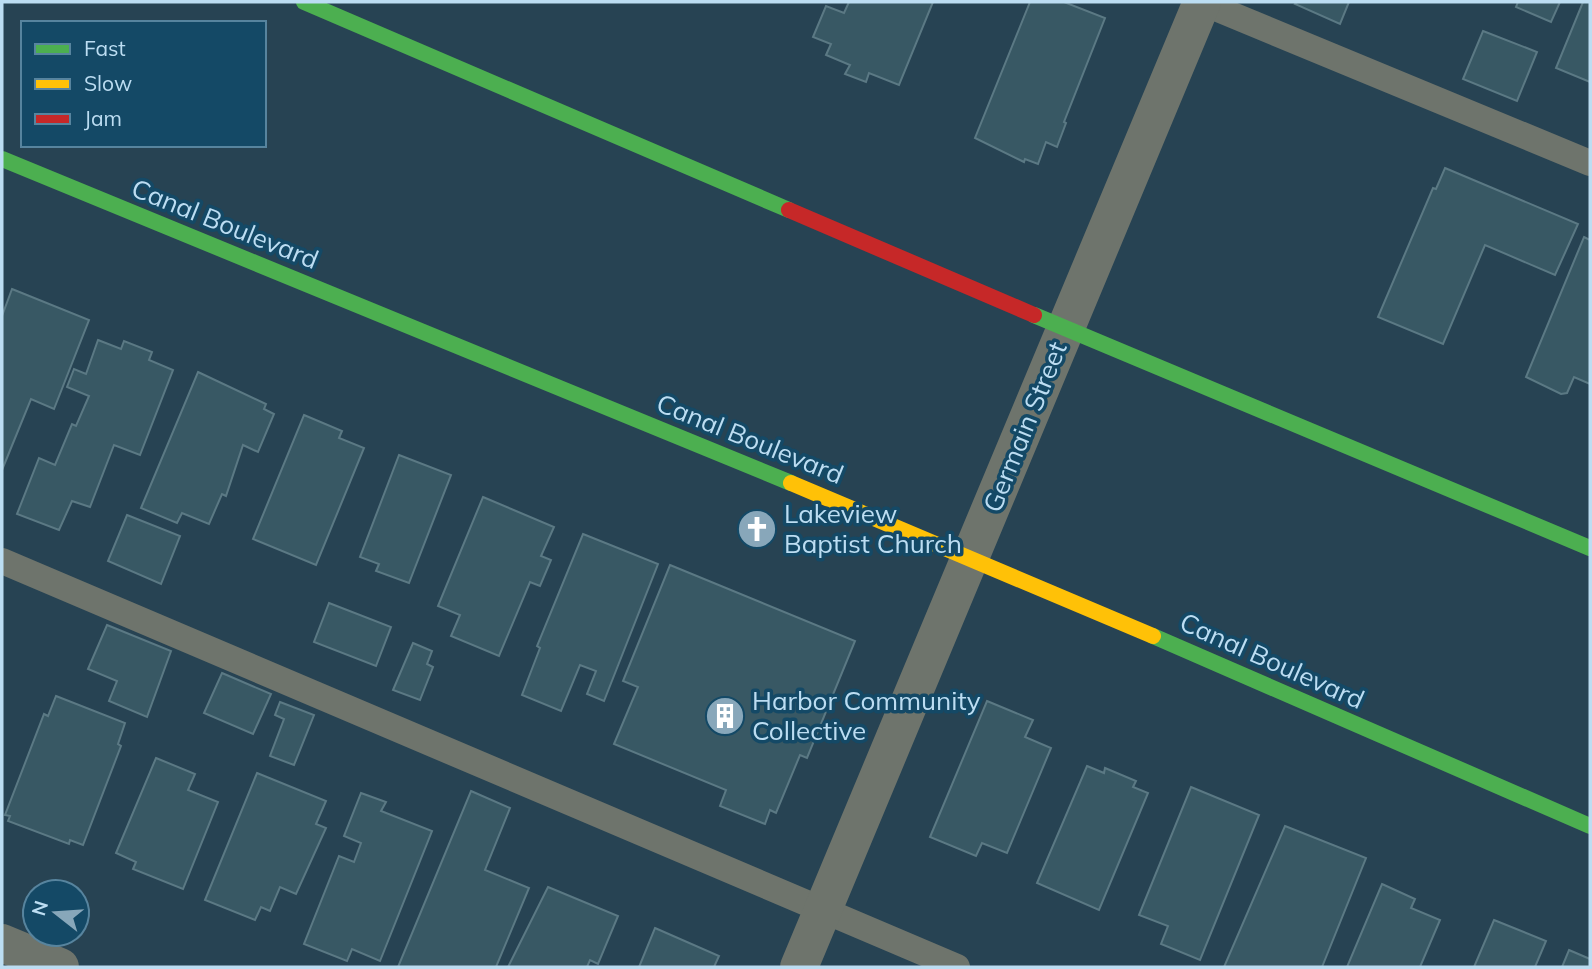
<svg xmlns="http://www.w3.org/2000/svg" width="1592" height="969" viewBox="0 0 1592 969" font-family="Mulish,sans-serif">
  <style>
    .building { fill: #385864; stroke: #5b7984; stroke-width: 2 }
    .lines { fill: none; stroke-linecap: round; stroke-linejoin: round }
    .lane { stroke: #6e746c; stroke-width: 26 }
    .street { stroke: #6e746c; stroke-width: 38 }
    .fast { stroke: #4caf50; stroke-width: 16 }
    .slow { stroke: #ffc107; stroke-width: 16 }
    .jam { stroke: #c62828; stroke-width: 16 }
    .labels { text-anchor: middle; stroke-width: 7; stroke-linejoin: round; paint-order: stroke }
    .street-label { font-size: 26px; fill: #bcddf2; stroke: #144966 }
    .poi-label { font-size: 26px; fill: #bcddf2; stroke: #144966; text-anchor: start }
  </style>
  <rect width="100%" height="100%" fill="#274353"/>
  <g class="building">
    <polygon points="849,2 933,2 899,85 869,73 866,82 845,74 850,65 826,55 831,44 813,37 826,6 844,13"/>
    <polygon points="1030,2 1064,2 1105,18 1064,122 1066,123 1057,147 1046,142 1038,164 1025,159 1024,162 975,138"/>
    <polygon points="1297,2 1349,2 1340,24 1295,4"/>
    <polygon points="1518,2 1560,2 1551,22 1516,7"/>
    <polygon points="1583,2 1590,2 1590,82 1556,68"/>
    <polygon points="1483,31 1537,52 1517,101 1463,79"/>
    <polygon points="1445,168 1578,224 1555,275 1485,245 1443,344 1378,317 1433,188 1436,189"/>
    <polygon points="1584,237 1590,240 1590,384 1574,377 1567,393 1561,394 1526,377"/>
    <polygon points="12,289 89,320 54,409 31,399 2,470 2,316"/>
    <polygon points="98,340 121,349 124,341 152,352 149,360 173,370 140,455 114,445 90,507 72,501 59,530 17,514 39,458 55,465 72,424 76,426 89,396 67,387 74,369 86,374"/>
    <polygon points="198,372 266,404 264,409 274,414 258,452 243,445 226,496 222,494 209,524 182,513 177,523 141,508"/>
    <polygon points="304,415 342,431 339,438 364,448 316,565 253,539"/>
    <polygon points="399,455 451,475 409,583 376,571 379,564 360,557"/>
    <polygon points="483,497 554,527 541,556 551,560 540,586 530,582 499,656 451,636 460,615 438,606"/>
    <polygon points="127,515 180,536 161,584 108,561"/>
    <polygon points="583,534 658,564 604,701 587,694 596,671 580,665 561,711 522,695 540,648 537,646"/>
    <polygon points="670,565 855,641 807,758 800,755 776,813 770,810 765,824 720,806 726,790 614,744 638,687 623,681"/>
    <polygon points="329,603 391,627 376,666 314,642"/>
    <polygon points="107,625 171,651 147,717 109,701 117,681 88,669"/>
    <polygon points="413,643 432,651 427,664 433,667 420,700 393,690"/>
    <polygon points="222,673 271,694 253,734 204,713"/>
    <polygon points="56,696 125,723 118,744 121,746 83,845 70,840 69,844 8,821 10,816 5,815 44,714 48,716"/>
    <polygon points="987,701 1033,720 1025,737 1051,748 1007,853 982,843 976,856 930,837"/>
    <polygon points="280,702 314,715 294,765 270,756 284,719 275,715"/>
    <polygon points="156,758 195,774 188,790 218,802 183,889 133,869 136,862 116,853"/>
    <polygon points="1087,766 1104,773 1105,768 1136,781 1133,787 1148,793 1099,910 1037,883"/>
    <polygon points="257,773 326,801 316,824 326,828 296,894 280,887 270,911 261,907 255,920 205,900"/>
    <polygon points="1191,787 1259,815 1200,960 1161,944 1168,926 1139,915"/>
    <polygon points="471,791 510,808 485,870 529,888 496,967 398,967"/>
    <polygon points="361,793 386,802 381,811 432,831 380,961 352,949 347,961 304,944 339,856 354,862 361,843 344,836"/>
    <polygon points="1285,826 1366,858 1322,967 1224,967"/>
    <polygon points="1382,884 1415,899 1411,908 1440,920 1420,967 1347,967"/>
    <polygon points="548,887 618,916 598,964 590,960 587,967 508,967"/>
    <polygon points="1494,920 1546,941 1535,967 1474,967"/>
    <polygon points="655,928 719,956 714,967 639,967"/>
    <polygon points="1569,950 1590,959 1590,967 1562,967"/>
  </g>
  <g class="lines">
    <g class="lane">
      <polyline points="1201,2 1590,163"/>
      <polyline points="2,561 957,967"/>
    </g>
    <g class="street">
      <polyline points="2,943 60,967"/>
      <polyline points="799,967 1202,2"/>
    </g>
    <g class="fast">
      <polyline points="304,2 789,210"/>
      <polyline points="2,159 791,483"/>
      <polyline points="1034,315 1590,548"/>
      <polyline points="1153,636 1590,826"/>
    </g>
    <polyline class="slow" points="791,483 1153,636"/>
    <polyline class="jam" points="789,210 1034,315"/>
  </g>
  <defs>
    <g id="church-disc" transform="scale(2.0125)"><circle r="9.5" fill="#88a7ba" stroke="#144966"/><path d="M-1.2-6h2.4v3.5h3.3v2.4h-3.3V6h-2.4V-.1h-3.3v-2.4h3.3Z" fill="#fff"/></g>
    <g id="building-disc" transform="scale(2.0125)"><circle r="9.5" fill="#88a7ba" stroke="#144966"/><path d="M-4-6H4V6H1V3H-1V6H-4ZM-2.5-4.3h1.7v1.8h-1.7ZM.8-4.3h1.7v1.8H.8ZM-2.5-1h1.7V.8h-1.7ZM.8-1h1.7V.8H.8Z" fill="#fff"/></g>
  </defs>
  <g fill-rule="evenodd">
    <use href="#church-disc" x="757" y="529"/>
    <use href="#building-disc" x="725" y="716"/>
  </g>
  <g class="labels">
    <g class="street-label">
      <text transform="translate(225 224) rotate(22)" y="9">Canal Boulevard</text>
      <text transform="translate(1025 427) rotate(-68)" y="9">Germain Street</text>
      <text transform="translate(750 439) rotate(22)" y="9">Canal Boulevard</text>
      <text transform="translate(1272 661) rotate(24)" y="9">Canal Boulevard</text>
    </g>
    <g class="poi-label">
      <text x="784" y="523">Lakeview<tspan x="784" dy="30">Baptist Church</tspan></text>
      <text x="752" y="710">Harbor Community<tspan x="752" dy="30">Collective</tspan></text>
    </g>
  </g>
  <rect width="1592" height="969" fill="none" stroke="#bcddf2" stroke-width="7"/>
  <rect x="21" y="21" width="245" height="126" fill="#144966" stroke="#57849e" stroke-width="2"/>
  <rect x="35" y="44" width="35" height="10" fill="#4caf50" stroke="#57849e" stroke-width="2"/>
  <text x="84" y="56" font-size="21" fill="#bcddf2">Fast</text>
  <rect x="35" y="79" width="35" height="10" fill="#ffc107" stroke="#57849e" stroke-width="2"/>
  <text x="84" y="91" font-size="21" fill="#bcddf2">Slow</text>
  <rect x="35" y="114" width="35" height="10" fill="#c62828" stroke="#57849e" stroke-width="2"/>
  <text x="84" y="126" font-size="21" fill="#bcddf2">Jam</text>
  <g transform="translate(56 913) rotate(287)"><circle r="33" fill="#144966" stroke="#57849e" stroke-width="2"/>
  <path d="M0-5L12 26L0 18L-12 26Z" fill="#88a7ba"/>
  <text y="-10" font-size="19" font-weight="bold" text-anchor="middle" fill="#bcddf2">N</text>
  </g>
</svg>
